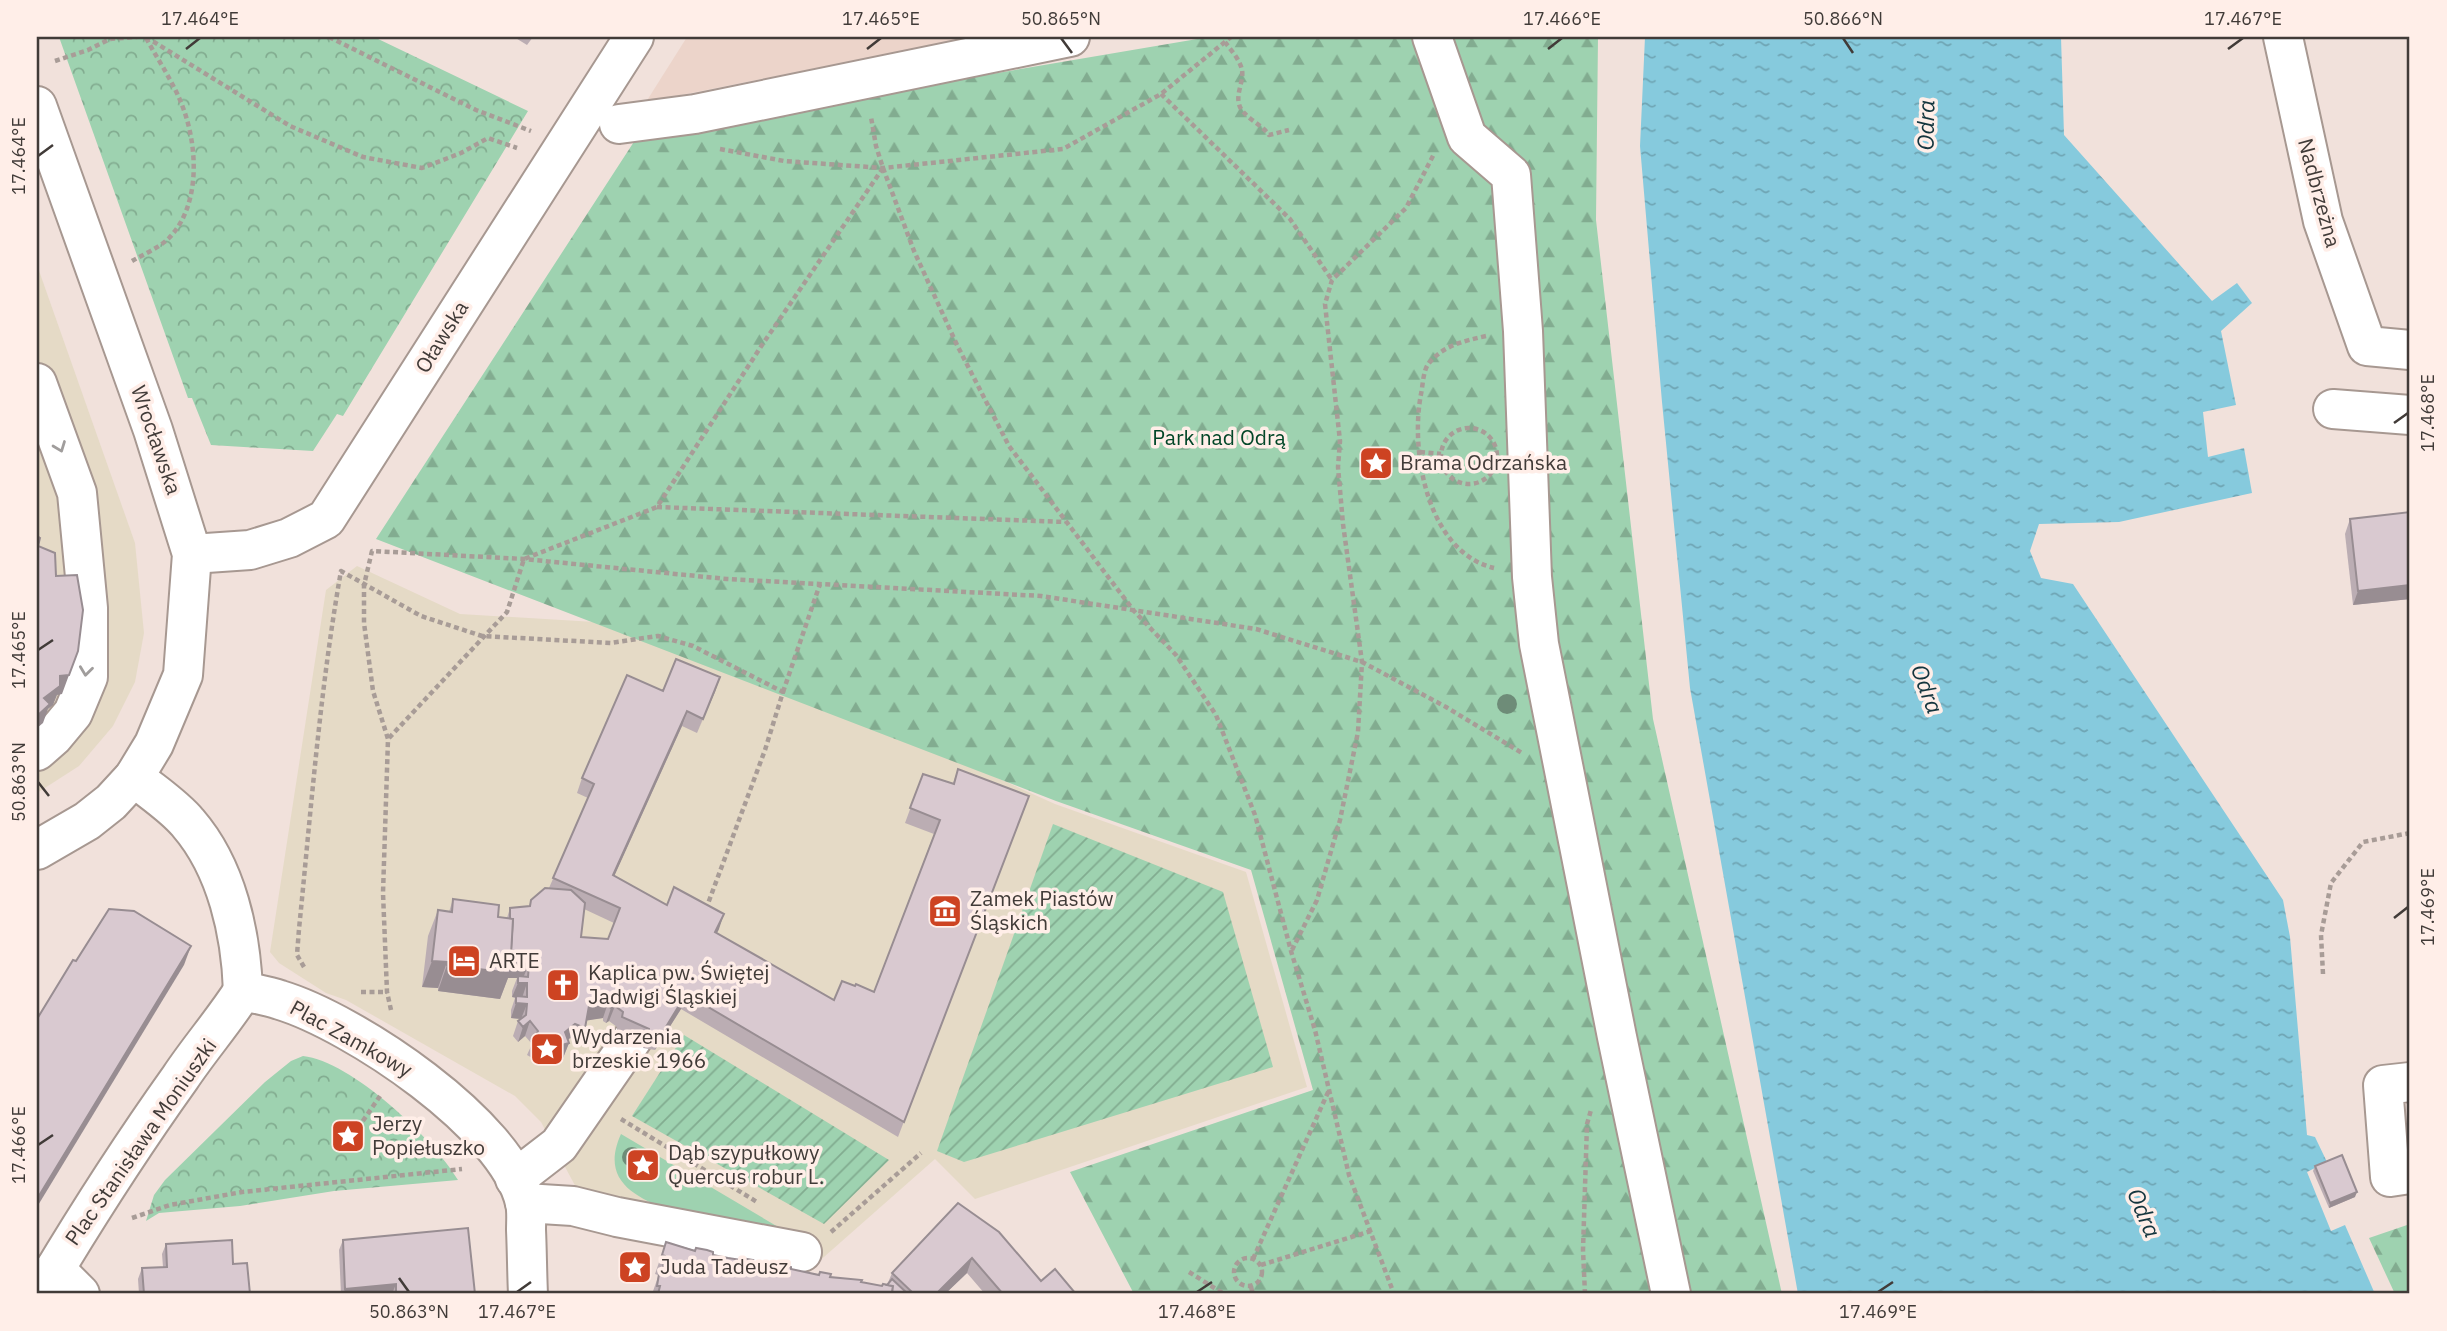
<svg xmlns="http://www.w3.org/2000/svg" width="2447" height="1331" viewBox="0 0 2447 1331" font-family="'IBM Plex Sans',sans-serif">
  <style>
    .commercial { fill: #e5dac6 }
    .built { fill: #ecd4ca }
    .grass { fill: #9ed2b0 }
    .forest { fill: url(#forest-firs) }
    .park { fill: url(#park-crowns) }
    .garden { fill: url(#garden-furrows) }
    .water { fill: url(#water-ripples) }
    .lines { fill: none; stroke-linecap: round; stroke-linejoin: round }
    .minor-casing { stroke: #a79891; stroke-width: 42 }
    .path { stroke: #a89c97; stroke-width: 4.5; stroke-dasharray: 5 3.5; stroke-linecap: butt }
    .minor { stroke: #fff; stroke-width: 38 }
    .tree { fill: #6e8c78 }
    .wall { fill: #bbadb3; fill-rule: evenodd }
    .shaded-wall { fill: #988d92 }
    .building { fill: #d9c9d0; stroke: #988d92; stroke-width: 2 }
    .oneway { stroke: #a09d9c }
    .ticks { fill: none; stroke: #413b38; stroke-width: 2.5 }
    .labels { text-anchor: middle; stroke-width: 7; stroke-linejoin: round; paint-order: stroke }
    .street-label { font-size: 21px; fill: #413b38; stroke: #ffeee8 }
    .park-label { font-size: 21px; fill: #024627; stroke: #ffeee8 }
    .poi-label { font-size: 21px; fill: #413b38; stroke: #ffeee8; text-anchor: start }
    .water-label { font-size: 23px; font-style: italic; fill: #14353e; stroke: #ffeee8 }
    .neatline { fill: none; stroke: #413b38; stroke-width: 2.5 }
    .ticks-label { font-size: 18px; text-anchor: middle; fill: #413b38 }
  </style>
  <defs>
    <pattern id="forest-firs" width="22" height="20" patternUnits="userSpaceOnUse" patternTransform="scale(1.75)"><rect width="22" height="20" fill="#9ed2b0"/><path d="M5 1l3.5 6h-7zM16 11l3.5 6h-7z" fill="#82ac90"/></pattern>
    <pattern id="park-crowns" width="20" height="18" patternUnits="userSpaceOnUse" patternTransform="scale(1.75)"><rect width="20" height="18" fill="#9ed2b0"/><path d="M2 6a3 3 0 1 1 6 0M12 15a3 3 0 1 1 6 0" fill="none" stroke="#82ac90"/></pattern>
    <pattern id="garden-furrows" width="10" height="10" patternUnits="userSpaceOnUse" patternTransform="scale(1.75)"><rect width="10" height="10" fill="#9ed2b0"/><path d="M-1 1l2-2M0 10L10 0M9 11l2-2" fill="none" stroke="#82ac90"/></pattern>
    <pattern id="water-ripples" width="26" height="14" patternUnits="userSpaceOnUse" patternTransform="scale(1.75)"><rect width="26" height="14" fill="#86cadd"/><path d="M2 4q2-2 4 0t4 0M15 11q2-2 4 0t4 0" fill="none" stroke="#6fa5b4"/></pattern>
  </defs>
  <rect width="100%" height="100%" fill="#f1e1db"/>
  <g class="commercial">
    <polygon points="37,265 135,543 144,633 135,682 113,726 79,766 37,793"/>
    <polygon points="357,566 460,614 661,626 1055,804 1246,872 1307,1087 975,1199 935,1159 816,1264 594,1221 541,1122 515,1096 346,1000 326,993 279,963 270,952 326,590"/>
  </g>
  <polygon class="built" points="687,37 973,37 646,102"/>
  <path class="grass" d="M621,1134L785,1231C760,1229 728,1230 704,1224C692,1221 681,1215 669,1210C631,1196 601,1178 621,1134Z"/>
  <g class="forest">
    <polygon points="1209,37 1598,37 1596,220 1653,719 1782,1294 1134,1294 1070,1172 1313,1090 1251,870 1056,801 376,539 639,134"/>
    <polygon points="2410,1224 2410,1294 2395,1294 2369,1238"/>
  </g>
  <g class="park">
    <polygon points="59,37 374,37 528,111 343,416 337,414 313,451 211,445 192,398 188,398"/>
    <path d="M303,1056C351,1061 434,1139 458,1180L334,1191L240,1206L159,1213L146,1221L154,1195L165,1180L265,1082L291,1061Z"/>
  </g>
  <g class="garden">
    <polygon points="1053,824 1223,892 1273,1067 964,1162 937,1151"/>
    <polygon points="684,1035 889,1160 824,1224 632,1116"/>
  </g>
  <polygon class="water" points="1645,37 2061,37 2064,135 2212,301 2237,283 2252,303 2221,331 2236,405 2203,412 2208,457 2244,448 2252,493 2119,522 2039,524 2030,551 2041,578 2073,584 2283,900 2290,937 2307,1135 2315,1137 2327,1162 2307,1172 2331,1231 2345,1225 2375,1294 1798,1294 1690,688 1662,402 1640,146"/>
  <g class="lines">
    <g class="minor-casing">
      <g id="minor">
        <polyline points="1432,37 1467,137 1511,175 1523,331 1532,577 1539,644 1617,1037 1671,1294"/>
        <polyline points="2283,37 2323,221 2367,346 2410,350"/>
        <polyline points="37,106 153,430 192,554 183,675 154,744 134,777 111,802 87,821 37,850"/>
        <polyline points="619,124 695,114 1070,37"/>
        <polyline points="37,383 77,493 88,608 88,677 73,713 53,737 37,751"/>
        <polyline points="2333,409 2410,415"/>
        <polyline points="192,554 250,550 289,538 326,519 634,37"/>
        <path d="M134,777C152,792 174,806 188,823C227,868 241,934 243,991"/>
        <path d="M243,991C256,994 268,996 280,1000C353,1022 508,1125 525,1203C527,1211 526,1222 526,1230C527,1251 527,1273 528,1294"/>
        <polyline points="2410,1082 2383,1085 2390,1177 2410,1174"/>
        <polyline points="515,1179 559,1145 633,1038"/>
        <polyline points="525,1203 573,1206 617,1217 802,1252"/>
        <polyline points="55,1269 80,1294"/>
        <path d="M40,1294C84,1220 130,1148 180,1078C200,1048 223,1022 243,991"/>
      </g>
    </g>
    <g class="path">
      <polyline points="146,37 290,126 363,157 422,168 461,153 488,138 517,148"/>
      <polyline points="329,37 476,110 531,131"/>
      <path d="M1225,42C1231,50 1240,60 1242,70C1244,81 1236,93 1239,104C1242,117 1262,124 1269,135L1289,130"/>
      <polyline points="55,61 88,50 110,39 137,37"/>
      <polyline points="1161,94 1290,219 1332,280"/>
      <polyline points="720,149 784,161 883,168 1063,149 1161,94 1231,37"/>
      <polyline points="883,168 914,251 957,345 1009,446 1134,611 1176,655 1216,715 1255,815 1291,951 1315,1030 1349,1175 1394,1294"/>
      <path d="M132,261C144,254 159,248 169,238C202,204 198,142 180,100C171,79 157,58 146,38"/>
      <path d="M1486,336C1464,341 1444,345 1429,363C1423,370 1423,385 1421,394C1410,451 1427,552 1494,568"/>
      <circle cx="1469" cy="456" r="28"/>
      <polyline points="1420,452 1441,454"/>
      <polyline points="657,507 1065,522"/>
      <polyline points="783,692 820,584"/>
      <polyline points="389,738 507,612 524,559 657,507 762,345 883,168 876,146 871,117"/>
      <polyline points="1292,950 1317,900 1340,820 1358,732 1362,662 1343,524 1338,467 1340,441 1325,304 1332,280 1406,208 1434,154"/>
      <path d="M304,967L297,955L299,929C311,810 320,689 341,571L421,616L482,636L611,643L658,636L693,646L783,692L765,750L706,909"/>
      <polyline points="2323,974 2321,935 2331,883 2363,842 2410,833"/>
      <polyline points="361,992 387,992"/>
      <polyline points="391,1010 387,992 383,893 388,739 373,691 364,623 364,585 372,551 524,559 727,579 1041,596 1256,629 1362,662 1446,707 1522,753"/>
      <polyline points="621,1119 757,1202"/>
      <polyline points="358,1128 380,1096"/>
      <polyline points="132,1218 170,1205 242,1192 462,1169"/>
      <polyline points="831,1232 921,1153"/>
      <circle cx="1248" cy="1272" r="14"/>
      <polyline points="1253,1259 1329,1090"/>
      <polyline points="1261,1265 1371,1231"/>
      <polyline points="1189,1272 1224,1294"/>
      <polyline points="1251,1287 1253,1294"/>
      <polyline points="1585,1294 1583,1250 1587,1124 1591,1110"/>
    </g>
    <use href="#minor" class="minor"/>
  </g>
  <g class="tree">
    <circle cx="1507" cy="704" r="10"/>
    <circle cx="632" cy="1157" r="10"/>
  </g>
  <g class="wall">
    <polygon points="514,37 533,37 527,45"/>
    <polygon points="2410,512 2410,599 2353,605 2345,534 2350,519"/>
    <path d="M720,677L697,733L682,726L614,876L667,905L719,929L717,933L834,1000L855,986L874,992L934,834L905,823L923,774L953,783L958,769L1029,796L898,1137L681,1009L655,1050L643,1048L644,1044L617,1032V1027L609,1021L606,1023L603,1021V1018L586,1020L585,1028L580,1043L570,1038L568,1040L569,1043L563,1058L556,1060L552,1049H540L534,1059L527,1055L532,1044L525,1036L518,1042L513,1036L518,1021L521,1019L511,1018V1010L515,998L512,997V991L517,978H508L500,999L438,991V988L422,987L428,936L438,910L449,912L453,899L498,917L507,918L510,908L529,907L531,900L549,888L588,798L577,793L582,778L663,691ZM584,909L614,923L608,939L581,937Z"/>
    <polygon points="2315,1166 2355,1197 2329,1208 2313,1171"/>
    <polygon points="958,1203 1041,1281 1076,1294 985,1294 967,1273 945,1294 652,1294 658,1277 658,1275 655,1274 666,1242 713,1255 882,1286 887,1285 892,1273"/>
    <polygon points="343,1240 475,1294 341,1294 339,1250"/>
    <polygon points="166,1244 233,1264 250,1294 139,1294 138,1279 142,1268 163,1267 162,1254"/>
  </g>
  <g class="shaded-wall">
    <polygon points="2410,585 2410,599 2353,605 2358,591"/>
    <polygon points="69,675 62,694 57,695 53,705 48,709 43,723 37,728 37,716 44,698 60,676"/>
    <polygon points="720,677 715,692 697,733 703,719"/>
    <polygon points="687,711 682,726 608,890 613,875"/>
    <polygon points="724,914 719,929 710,946 715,932"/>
    <polygon points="191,946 184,965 37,1207 37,1199"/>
    <polygon points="432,961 447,962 438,988 422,987"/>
    <polygon points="508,963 529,964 523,978 508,978 500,999 438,991 447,965"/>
    <polygon points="518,983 527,983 522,998 512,997"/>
    <polygon points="686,994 681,1009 655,1050 661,1035"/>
    <polygon points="516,1003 527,1004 521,1019 511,1018"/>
    <polygon points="608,1003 603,1018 584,1021 589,1006"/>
    <polygon points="615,1006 609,1021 606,1023 611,1008"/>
    <polygon points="530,1021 525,1036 518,1042 523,1027"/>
    <polygon points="575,1024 570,1038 562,1045 565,1032"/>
    <polygon points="546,1034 558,1035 552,1049 540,1049 534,1059 540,1044"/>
    <polygon points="569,1043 563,1058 556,1060 562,1045"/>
    <polygon points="2357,1192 2355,1197 2329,1208 2330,1203"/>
    <polygon points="972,1258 967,1273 945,1294 936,1294"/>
    <polygon points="396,1284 392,1294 343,1294 345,1289"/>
  </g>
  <g class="building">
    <polygon points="2410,512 2410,585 2358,591 2350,519"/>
    <polygon points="37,536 40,538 38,546 55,553 56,576 77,575 83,610 78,651 69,675 60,676 60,686 44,698 50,704 37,716"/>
    <polygon points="676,659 720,677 703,719 687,711 613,875 667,905 674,887 724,914 715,932 834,1000 842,981 855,986 856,984 874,992 940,820 910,808 923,774 954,784 958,769 1029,796 904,1122 686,994 661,1035 649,1033 649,1029 622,1017 623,1012 615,1006 611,1008 608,1006 608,1003 589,1006 585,1028 575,1024 565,1032 569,1043 562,1045 558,1035 546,1034 540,1044 533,1040 538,1031 530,1021 523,1027 518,1021 526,1015 527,1004 516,1003 516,996 527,997 527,983 518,983 518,976 528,977 529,964 510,963 513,919 510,919 510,908 530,906 531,900 545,888 571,890 585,903 581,937 608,939 620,908 553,878 594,784 582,778 627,675 663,691"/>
    <polygon points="453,899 499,905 498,917 513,919 510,973 447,965 447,962 432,961 438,910 452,912"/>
    <polygon points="109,909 134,911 191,946 37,1199 37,1019 73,960 76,961"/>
    <polygon points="2342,1155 2357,1192 2330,1203 2315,1166"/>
    <polygon points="958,1203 999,1232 1041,1281 1055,1269 1076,1294 1003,1294 972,1258 936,1294 914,1294 892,1273"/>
    <polygon points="468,1228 475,1294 396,1294 396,1284 345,1289 343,1240"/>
    <polygon points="232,1240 233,1264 247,1263 250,1294 144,1294 142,1268 167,1267 166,1244"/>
    <polygon points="666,1242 695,1251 696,1248 707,1250 713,1252 713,1255 728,1258 741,1260 742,1258 753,1260 752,1262 780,1268 781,1265 791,1267 791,1269 819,1275 820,1272 831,1274 830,1277 862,1280 861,1282 882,1286 883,1284 893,1286 892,1294 658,1294 660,1286 657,1286 659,1274 662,1274 665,1256 662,1255"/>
    <polygon points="892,1279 908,1294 892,1294 893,1286 887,1285"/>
  </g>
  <defs><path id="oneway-chevron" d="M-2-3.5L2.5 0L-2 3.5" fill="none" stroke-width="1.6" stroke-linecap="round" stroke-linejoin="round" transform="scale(1.75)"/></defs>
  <g class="oneway">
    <use href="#oneway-chevron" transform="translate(60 447) rotate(69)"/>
    <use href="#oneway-chevron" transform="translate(86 671) rotate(97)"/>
  </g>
  <path class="ticks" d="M1061,38L1072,53M1843,38L1853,53M186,49L200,38M867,49L881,38M1548,49L1562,38M2228,49L2243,38M38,156L53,145M2394,423L2408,413M38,650L53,640M38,782L49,796M2394,918L2408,907M38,1145L53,1135M399,1278L409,1292M517,1292L531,1282M1197,1292L1212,1282M1878,1292L1893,1282"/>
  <defs>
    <g id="sight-square" transform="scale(1.75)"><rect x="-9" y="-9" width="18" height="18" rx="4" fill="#cd4322" stroke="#ffeee8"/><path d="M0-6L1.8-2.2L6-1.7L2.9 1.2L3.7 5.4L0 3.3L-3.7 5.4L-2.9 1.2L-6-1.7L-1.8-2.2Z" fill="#fff"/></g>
    <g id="museum-square" transform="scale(1.75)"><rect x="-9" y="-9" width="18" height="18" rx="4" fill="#cd4322" stroke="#ffeee8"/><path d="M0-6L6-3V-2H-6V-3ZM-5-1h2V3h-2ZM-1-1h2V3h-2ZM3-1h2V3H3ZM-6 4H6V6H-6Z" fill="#fff"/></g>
    <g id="hotel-square" transform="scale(1.75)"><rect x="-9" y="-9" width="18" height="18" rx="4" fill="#cd4322" stroke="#ffeee8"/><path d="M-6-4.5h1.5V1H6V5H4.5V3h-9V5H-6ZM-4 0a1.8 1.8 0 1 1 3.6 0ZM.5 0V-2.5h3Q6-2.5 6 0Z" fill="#fff"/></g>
    <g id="church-square" transform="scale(1.75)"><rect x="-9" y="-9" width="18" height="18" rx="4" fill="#cd4322" stroke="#ffeee8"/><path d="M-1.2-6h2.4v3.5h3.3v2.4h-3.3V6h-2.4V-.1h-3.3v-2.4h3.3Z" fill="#fff"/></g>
  </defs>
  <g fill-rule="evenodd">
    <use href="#sight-square" x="1376" y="463"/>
    <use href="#museum-square" x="945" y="911"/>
    <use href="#hotel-square" x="464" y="961"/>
    <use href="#church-square" x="563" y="985"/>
    <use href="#sight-square" x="547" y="1049"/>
    <use href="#sight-square" x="348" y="1136"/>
    <use href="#sight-square" x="643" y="1165"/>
    <use href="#sight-square" x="635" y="1267"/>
  </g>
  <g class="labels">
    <g class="street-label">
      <text transform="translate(2319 193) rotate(75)" y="7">Nadbrzeżna</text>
      <text transform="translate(442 337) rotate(-58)" y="7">Oławska</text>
      <text transform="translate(156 440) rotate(71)" y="7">Wrocławska</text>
      <text transform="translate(351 1039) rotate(29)" y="7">Plac Zamkowy</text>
      <text transform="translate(141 1142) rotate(-55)" y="7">Plac Stanisława Moniuszki</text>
    </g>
    <g class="park-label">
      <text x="1219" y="445">Park nad Odrą</text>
    </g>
    <g class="poi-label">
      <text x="1400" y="470">Brama Odrzańska</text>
      <text x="970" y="906">Zamek Piastów<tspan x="970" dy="24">Śląskich</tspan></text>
      <text x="489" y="968">ARTE</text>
      <text x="588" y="980">Kaplica pw. Świętej<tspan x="588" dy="24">Jadwigi Śląskiej</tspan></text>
      <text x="572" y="1044">Wydarzenia<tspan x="572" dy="24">brzeskie 1966</tspan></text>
      <text x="372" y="1131">Jerzy<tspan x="372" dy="24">Popiełuszko</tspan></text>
      <text x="668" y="1160">Dąb szypułkowy<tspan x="668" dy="24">Quercus robur L.</tspan></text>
      <text x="660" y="1274">Juda Tadeusz</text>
    </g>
    <g class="water-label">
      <text transform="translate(1926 125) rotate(-89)" y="8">Odra</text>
      <text transform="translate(1927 689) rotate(69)" y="8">Odra</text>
      <text transform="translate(2144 1213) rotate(67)" y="8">Odra</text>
    </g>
  </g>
  <rect width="2447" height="1331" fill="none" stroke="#ffeee8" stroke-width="77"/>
  <rect x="38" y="38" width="2370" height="1254" class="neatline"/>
  <g class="ticks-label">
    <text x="200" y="25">17.464°E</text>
    <text x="881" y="25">17.465°E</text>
    <text x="1061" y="25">50.865°N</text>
    <text x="1562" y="25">17.466°E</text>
    <text x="1843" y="25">50.866°N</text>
    <text x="2243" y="25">17.467°E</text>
    <text transform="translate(19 156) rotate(-90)" y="6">17.464°E</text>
    <text transform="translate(2428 413) rotate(-90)" y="6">17.468°E</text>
    <text transform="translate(19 650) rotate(-90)" y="6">17.465°E</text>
    <text transform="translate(19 782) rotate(-90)" y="6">50.863°N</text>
    <text transform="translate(2428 907) rotate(-90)" y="6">17.469°E</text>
    <text transform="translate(19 1145) rotate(-90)" y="6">17.466°E</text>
    <text x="409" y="1318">50.863°N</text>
    <text x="517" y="1318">17.467°E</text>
    <text x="1197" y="1318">17.468°E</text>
    <text x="1878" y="1318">17.469°E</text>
  </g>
</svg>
